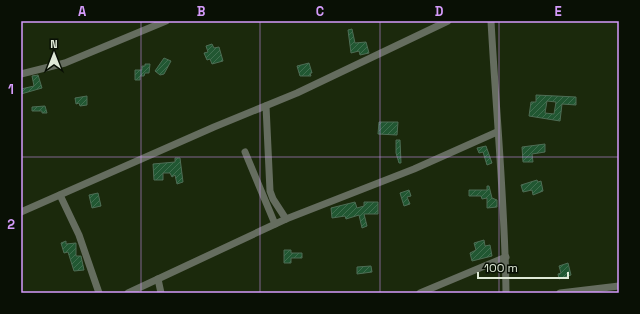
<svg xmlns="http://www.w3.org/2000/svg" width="640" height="314" viewBox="0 0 640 314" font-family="'Space Grotesk',sans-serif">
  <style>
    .building { fill: url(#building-hatch); stroke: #4e6d55; fill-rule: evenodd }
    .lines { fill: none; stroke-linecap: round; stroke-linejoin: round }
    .minor { stroke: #656d5f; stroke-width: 7 }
    .grid { fill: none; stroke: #d59bfb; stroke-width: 1; stroke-opacity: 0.55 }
    .neatline { fill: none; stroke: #d59bfb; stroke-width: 1.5 }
    .grid-label { font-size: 13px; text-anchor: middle; font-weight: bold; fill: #d59bfb }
  </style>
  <defs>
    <pattern id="building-hatch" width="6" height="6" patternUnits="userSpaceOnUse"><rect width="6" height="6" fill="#215732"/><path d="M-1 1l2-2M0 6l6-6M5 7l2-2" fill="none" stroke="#416f4f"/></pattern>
  </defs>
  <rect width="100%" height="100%" fill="#1b290c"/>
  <g class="building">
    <polygon points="352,29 355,43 366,42 369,53 360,55 359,51 351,53 348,30"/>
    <polygon points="212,44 214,48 219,47 223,61 212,64 210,59 207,60 204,53 208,52 206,46"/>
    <polygon points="164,58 171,61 164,74 160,75 155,71"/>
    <polygon points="309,63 312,73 310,73 311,76 300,76 297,66"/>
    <polygon points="145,64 150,64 149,73 145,73 144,76 140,76 140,80 135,80 135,70 142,70 142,66 145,66"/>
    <polygon points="38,75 42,88 21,94 21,89 34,86 32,76"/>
    <path d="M536,95L576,97V105L562,104L560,121L529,116L531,102H536ZM547,101L556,102L554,114L545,113Z"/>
    <polygon points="87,96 87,105 80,106 79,103 76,104 75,98"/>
    <polygon points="45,106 47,113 42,113 42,111 32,111 32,107"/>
    <polygon points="379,122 398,122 397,135 378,134"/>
    <polygon points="396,140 400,140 401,163 399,163 396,153"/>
    <polygon points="545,144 545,152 532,154 533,162 523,162 522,147"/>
    <polygon points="486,146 492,163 487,165 483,152 479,153 477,148"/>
    <polygon points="175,158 180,158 183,182 177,184 175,175 172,177 170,173 163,173 163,180 154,180 153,164 175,162"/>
    <polygon points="537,180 538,182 541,181 543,191 533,195 532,190 523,192 521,185"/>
    <polygon points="487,186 489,186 492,198 497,200 497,207 487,208 487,198 482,199 481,196 469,196 469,190 487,190"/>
    <polygon points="409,190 411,196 407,197 410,204 404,206 400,193"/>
    <polygon points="98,193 101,206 92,208 89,195"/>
    <polygon points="355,202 357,208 364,206 364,202 378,202 378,214 364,214 367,226 362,228 359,215 346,219 345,216 332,218 331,208"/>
    <polygon points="484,240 485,246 490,245 492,256 472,261 470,253 476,250 474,243"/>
    <polygon points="66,241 66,244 76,243 76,256 81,256 84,270 74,271 68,252 64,253 61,243"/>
    <polygon points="284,250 291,250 291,253 302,253 302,258 291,258 291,263 284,263"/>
    <polygon points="568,263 571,275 559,279 558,274 561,273 559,266"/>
    <polygon points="371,266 372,272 357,274 357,267"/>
  </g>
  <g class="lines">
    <g class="minor">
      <path d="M491,21C496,112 505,202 506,293"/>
      <polyline points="21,74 65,63 166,21"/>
      <polyline points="266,106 270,191 273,199 286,219"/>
      <polyline points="245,152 275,224"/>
      <polyline points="60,195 79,235 99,293"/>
      <polyline points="21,212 214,127 297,93 448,21"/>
      <polyline points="158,279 161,293"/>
      <polyline points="128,293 286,219 414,169 497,132"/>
      <polyline points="420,293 506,257"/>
      <polyline points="560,293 619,286"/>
    </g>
  </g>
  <path class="grid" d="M141,21V293M260,21V293M380,21V293M499,21V293M21,157H619"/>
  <rect width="640" height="314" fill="none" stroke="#091005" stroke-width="44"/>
  <g transform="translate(54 54)" stroke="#091005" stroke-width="3" paint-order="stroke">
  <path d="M0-3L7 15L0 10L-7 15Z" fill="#dfe9d7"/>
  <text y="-6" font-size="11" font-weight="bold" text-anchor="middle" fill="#dfe9d7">N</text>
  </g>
  <path d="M478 272v6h90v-6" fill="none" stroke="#dfe9d7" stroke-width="2"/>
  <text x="484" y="272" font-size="12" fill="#dfe9d7" stroke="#091005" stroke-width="3" paint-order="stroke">100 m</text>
  <rect x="22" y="22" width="596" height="270" class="neatline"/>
  <g class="grid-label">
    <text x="82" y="16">A</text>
    <text x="201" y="16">B</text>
    <text x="320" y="16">C</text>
    <text x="439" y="16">D</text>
    <text x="558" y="16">E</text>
    <text x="11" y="94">1</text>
    <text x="11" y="229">2</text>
  </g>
</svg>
